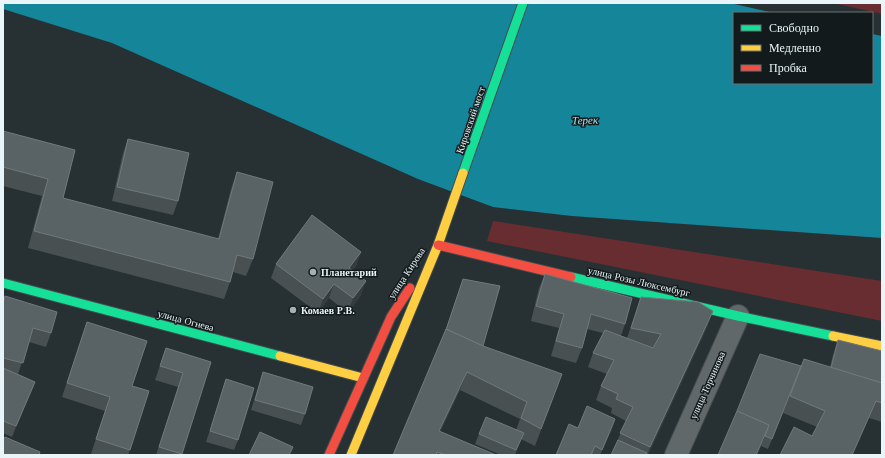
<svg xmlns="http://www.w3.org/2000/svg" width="885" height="458" viewBox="0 0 885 458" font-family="'Libre Baskerville',serif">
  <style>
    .green { fill: #682d30 }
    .water { fill: #158599 }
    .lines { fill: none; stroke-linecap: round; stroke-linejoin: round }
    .street-casing { stroke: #434c4f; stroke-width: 24 }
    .fast-casing { stroke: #434c4f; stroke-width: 11 }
    .slow-casing { stroke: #434c4f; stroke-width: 11 }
    .jam-casing { stroke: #434c4f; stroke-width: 11 }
    .street { stroke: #61686a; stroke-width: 22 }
    .fast { stroke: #16e098; stroke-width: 9 }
    .slow { stroke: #ffcf43; stroke-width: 9 }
    .jam { stroke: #f24e42; stroke-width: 9 }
    .wall { fill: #485052 }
    .shaded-wall { fill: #343c3e }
    .building { fill: #596264; stroke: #70797b }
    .poi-dot { fill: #a5b0b3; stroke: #121a1c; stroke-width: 1.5 }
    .labels { text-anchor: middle; stroke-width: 3; stroke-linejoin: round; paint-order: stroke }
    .street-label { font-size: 10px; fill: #e9f5f8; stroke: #121a1c }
    .poi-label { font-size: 10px; font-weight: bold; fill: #e9f5f8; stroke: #121a1c; text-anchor: start }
    .water-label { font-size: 11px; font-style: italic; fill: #aae5f3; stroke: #121a1c }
  </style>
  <rect width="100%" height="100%" fill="#273033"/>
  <g class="green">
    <polygon points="833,3 882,3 882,14"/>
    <polygon points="493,221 882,281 882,321 487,241"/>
  </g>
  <polygon class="water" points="3,3 730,3 774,13 734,13 734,83 872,83 872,34 882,36 882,238 572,216 493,207 418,179 112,43 3,9"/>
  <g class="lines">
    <g class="street-casing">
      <polyline id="street" points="676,455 738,316"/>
    </g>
    <g class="fast-casing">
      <g id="fast">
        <polyline points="463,173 523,3"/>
        <polyline points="571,277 738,316 833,336"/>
        <polyline points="3,283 280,356"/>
      </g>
    </g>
    <g class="slow-casing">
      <g id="slow">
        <polyline points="833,336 882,346"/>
        <polyline points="280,356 363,378"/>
        <polyline points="351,455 438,245 463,173"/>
      </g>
    </g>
    <g class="jam-casing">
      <g id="jam">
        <polyline points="438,245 571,277"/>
        <polyline points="329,455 391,317 410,288"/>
      </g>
    </g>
    <use href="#street" class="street"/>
    <use href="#fast" class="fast"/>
    <use href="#slow" class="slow"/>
    <use href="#jam" class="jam"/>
  </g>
  <g class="wall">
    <polygon points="3,131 75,150 63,198 218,239 231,189 237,172 253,259 246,276 233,272 230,282 224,299 28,248 42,196 3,186"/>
    <polygon points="128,139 178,201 173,215 112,201 123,153"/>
    <polygon points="361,252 356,266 352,271 361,295 348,313 329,298 318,313 271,278 276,264"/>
    <polygon points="545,274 625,324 621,336 627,338 641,297 708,325 648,455 611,455 626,421 611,413 612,408 596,400 601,386 607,374 588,367 593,353 603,333 587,329 582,348 576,363 551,356 559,328 531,321 539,288"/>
    <polygon points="463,279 483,346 562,374 535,446 521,439 515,455 501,455 475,444 479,434 516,430 520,419 460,390 440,432 496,455 393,455 444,334"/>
    <polygon points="5,296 51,333 46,347 29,342 18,374 35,382 31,392 12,437 3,433 3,302"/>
    <polygon points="87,322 132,386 149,391 128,455 95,455 91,454 105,411 62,397"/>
    <polygon points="838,340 882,351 882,422 869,418 812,436 817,427 783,413 787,403 768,449 761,446 757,455 718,455 801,366 830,367 833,355"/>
    <polygon points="166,348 211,362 181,455 156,455 178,387 155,380"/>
    <polygon points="263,372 305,414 301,425 251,410"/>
    <polygon points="226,379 238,440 234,450 206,442"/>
    <polygon points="615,419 612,429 600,455 556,455 578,428"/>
  </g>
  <g class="shaded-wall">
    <polygon points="361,252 356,266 344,282 349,268"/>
    <polygon points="366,281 361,295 348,313 353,298"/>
    <polygon points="334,284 329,298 318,313 323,299"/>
    <polygon points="713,311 708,325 648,455 647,455 650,447"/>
    <polygon points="467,372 460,390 432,448 439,431"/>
    <polygon points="35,382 31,392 12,437 16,426"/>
    <polygon points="876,401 869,418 853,455 852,455"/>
    <polygon points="615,419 612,429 600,455 602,450"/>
    <polygon points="769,425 757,455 756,455"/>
  </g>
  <g class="building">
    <polygon points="3,131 75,150 63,198 219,239 237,172 273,182 253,259 237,255 230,282 34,231 48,179 3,167"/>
    <polygon points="128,139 189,153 178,201 117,187"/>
    <polygon points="312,215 361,252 349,268 366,281 353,298 334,284 323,299 276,264"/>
    <polygon points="545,274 632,298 625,324 591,314 582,348 556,341 564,314 536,306"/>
    <polygon points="463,279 500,286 483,346 446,329 446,330"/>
    <polygon points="5,296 57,312 51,333 33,328 23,363 3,358 3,303"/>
    <polygon points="641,297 698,302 713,311 650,447 620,433 633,407 616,399 618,394 601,386 614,360 593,353 605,330 653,348 661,334 631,328"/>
    <polygon points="87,322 147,341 132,386 149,391 130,450 96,439 110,397 67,383"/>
    <polygon points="446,329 483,346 562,374 541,429 521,418 527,402 467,372 439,431 496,455 446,455 437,452 436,455 393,455"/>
    <polygon points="838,340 882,351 882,383 831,368"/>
    <polygon points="166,348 211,362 182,454 159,447 183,373 160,366"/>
    <polygon points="760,354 801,366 772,439 765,436 769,425 737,411"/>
    <polygon points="804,359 882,383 882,403 876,401 852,455 780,455 794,427 812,436 825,411 790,396"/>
    <polygon points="3,368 35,382 16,426 3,421"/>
    <polygon points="263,372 313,387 305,414 255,400"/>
    <polygon points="226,379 254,388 238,440 210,431"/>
    <polygon points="587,406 615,419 602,450 595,446 591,455 556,455 569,424 578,428"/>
    <polygon points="737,411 769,425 756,455 718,455"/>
    <polygon points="486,417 524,433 516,450 479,434"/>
    <polygon points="260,432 293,447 289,455 249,455"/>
    <polygon points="5,437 40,452 39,455 3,455 3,440"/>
    <polygon points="618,440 647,453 646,455 611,455"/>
  </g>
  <g class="poi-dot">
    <circle cx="313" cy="272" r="4"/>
    <circle cx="293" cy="310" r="4"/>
  </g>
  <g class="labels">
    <g class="street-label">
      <text transform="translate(470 120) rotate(-71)" y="4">Кировский мост</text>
      <text transform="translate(406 273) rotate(-57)" y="4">улица Кирова</text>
      <text transform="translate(639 281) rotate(13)" y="4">улица Розы Люксембург</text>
      <text transform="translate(186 320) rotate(15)" y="4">улица Огнева</text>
      <text transform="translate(707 385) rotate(-66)" y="4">улица Торчинова</text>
    </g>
    <g class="poi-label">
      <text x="321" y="276">Планетарий</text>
      <text x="301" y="314">Комаев Р.В.</text>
    </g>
    <g class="water-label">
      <text transform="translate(585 120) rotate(-1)" y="4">Терек</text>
    </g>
  </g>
  <rect width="885" height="458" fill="none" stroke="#e9f5f8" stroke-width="8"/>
  <rect x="733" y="12" width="140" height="72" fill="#121a1c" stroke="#687274"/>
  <rect x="741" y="25" width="20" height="6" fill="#16e098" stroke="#687274"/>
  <text x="769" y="32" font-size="12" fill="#e9f5f8">Свободно</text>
  <rect x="741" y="45" width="20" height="6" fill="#ffcf43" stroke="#687274"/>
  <text x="769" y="52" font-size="12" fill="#e9f5f8">Медленно</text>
  <rect x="741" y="65" width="20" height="6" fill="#f24e42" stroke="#687274"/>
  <text x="769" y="72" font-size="12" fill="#e9f5f8">Пробка</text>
</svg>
